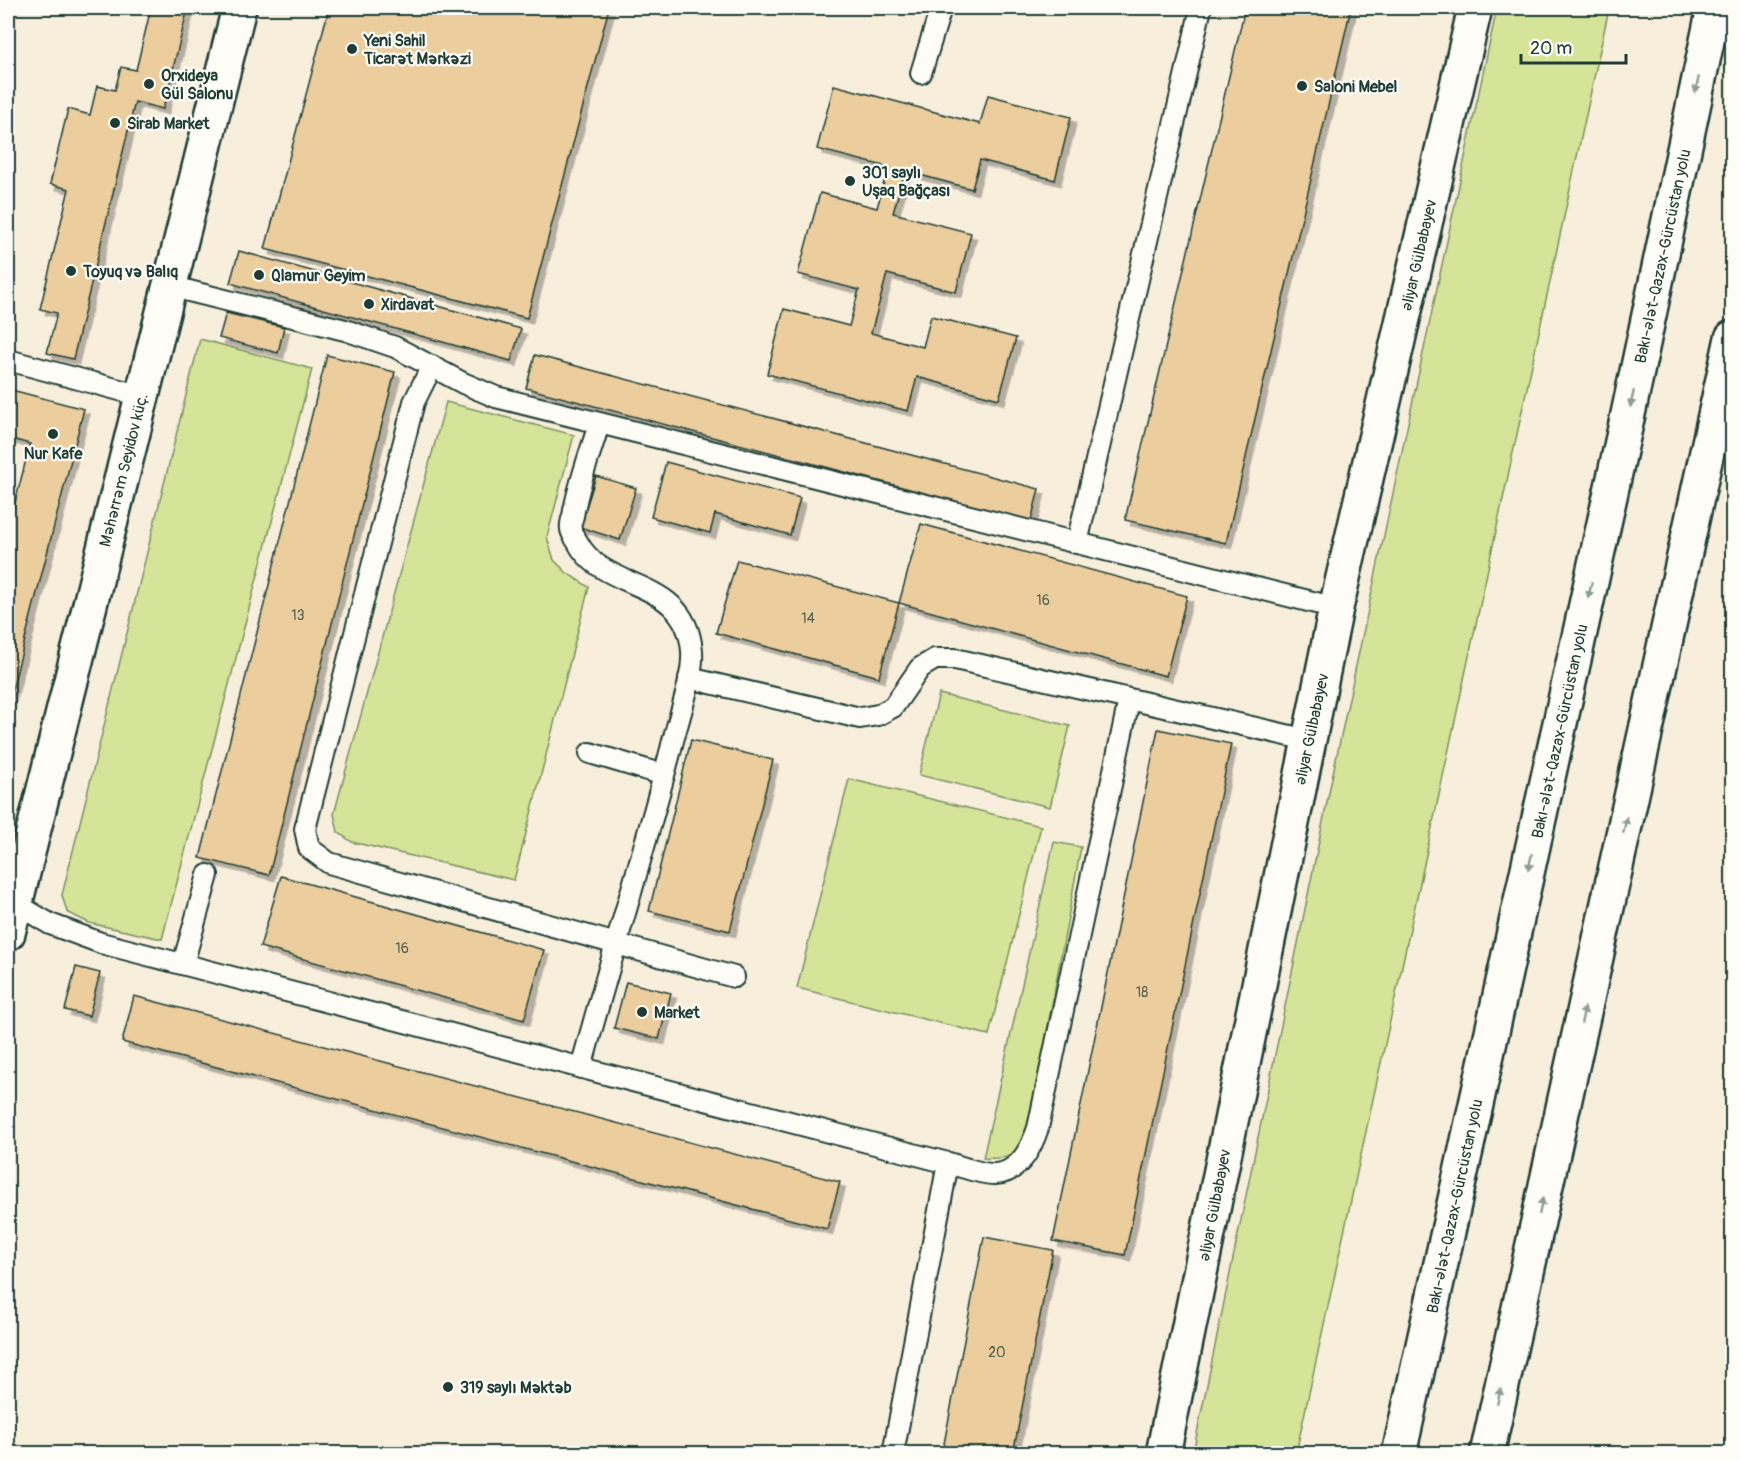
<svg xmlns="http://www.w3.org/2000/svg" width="1740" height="1461" viewBox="0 0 1740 1461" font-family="Pangolin,sans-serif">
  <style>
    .green { fill: #d5e498; stroke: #7a9066; stroke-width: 1.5 }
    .building { fill: #ebcd9e; stroke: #1f3d34; stroke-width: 1.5; filter: url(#shadow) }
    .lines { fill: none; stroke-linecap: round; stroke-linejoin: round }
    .service-casing { stroke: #1f3d34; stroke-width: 24 }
    .minor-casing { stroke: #1f3d34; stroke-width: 38 }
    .secondary-casing { stroke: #1f3d34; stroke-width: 38 }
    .motorway-casing { stroke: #1f3d34; stroke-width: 38 }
    .service { stroke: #fdfcf7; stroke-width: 20 }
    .minor { stroke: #fdfcf7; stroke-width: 33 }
    .secondary { stroke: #fdfcf7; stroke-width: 33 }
    .motorway { stroke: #fdfcf7; stroke-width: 33 }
    .oneway { fill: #8e9c96 }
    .poi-dot { fill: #1f3d34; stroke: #fdfcf7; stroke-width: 2 }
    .labels { text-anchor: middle; stroke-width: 4.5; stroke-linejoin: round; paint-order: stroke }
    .number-label { font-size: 14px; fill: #52614e }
    .poi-label { font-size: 16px; font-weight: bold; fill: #1f3d34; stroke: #fdfcf7; text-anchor: start }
    .street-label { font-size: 16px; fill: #1f3d34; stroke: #fdfcf7 }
  </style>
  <defs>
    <filter id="shadow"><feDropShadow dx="5.5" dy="5.5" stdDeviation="0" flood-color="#0004"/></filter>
  </defs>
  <rect width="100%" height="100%" fill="#f8eedc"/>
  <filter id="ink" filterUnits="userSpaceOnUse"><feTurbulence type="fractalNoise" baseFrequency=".0167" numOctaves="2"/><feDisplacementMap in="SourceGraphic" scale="12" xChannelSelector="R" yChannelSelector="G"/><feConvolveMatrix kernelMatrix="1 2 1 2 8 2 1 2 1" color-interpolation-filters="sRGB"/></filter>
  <g filter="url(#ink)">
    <g class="green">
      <path d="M1497,8H1577L1608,13C1506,494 1400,973 1296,1453H1193L1332,778Z"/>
      <polygon points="200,339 312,369 162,939 89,923 67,912 62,895"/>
      <polygon points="446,402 574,435 547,537 554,560 567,573 589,587 514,880 352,842 338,832 334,814"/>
      <polygon points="939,694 1070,726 1050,807 919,775"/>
      <polygon points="849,779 1041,826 989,1035 797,988"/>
      <path d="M1054,842L1081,847L1029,1129C1018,1156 1012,1160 983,1158Z"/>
    </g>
    <g class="building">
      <polygon points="151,8 188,8 163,109 135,102 73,359 47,353 57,313 40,309 69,189 50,184 68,109 90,115 97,86 115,90 121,67 136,70"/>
      <polygon points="329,8 609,8 527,318 265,249"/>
      <polygon points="1245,8 1351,8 1226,543 1125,520"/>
      <polygon points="834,85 980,124 988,95 1071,117 1055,180 980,160 972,189 905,171 893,213 971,233 956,292 887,274 871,333 923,347 931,316 1016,338 999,399 917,377 908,411 767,374 784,309 849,326 859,290 798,274 820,193 877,208 888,167 817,149"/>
      <polygon points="239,251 521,329 511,361 230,283"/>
      <polygon points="226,313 284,327 278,353 219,338"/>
      <polygon points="327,355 395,372 269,875 200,858"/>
      <polygon points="535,355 1039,489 1031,521 526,388"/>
      <polygon points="8,389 84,409 8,706 8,530 30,444 8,438"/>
      <polygon points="666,462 800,498 790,535 715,514 710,533 651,517"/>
      <polygon points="596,476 636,488 620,540 580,527"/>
      <polygon points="921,524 1187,596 1166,676 899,603"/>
      <polygon points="737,560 899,603 879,677 716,633"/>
      <polygon points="1158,729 1231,744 1125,1255 1053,1241"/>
      <polygon points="691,740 773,760 730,931 649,911"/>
      <polygon points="281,876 544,950 524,1020 260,947"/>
      <polygon points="76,967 100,973 89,1016 65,1010"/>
      <polygon points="626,982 671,993 659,1039 614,1028"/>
      <polygon points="134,996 840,1182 827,1229 122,1042"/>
      <polygon points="984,1237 1053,1250 1013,1454 942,1454"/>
    </g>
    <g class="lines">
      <g class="service-casing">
        <g id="service">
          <polyline points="921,73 941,8"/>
          <polyline points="169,286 345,330 395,347 463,383 496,397 1336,608"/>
          <polyline points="8,360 142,396"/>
          <polyline points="432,366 414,402 305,829 309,848 329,863 734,977"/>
          <polyline points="1077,543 1201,8"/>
          <polyline points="689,678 860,718 878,715 893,707 920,668 935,659 955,659 1308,740"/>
          <polyline points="590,753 664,775"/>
          <polyline points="8,899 50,924 101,943 948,1163 893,1454"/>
          <polyline points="183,964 208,875"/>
          <path d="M581,1068C610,961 643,856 671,749C677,722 694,677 692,651C686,575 603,594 577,541C575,538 571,533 571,529C570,525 572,519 573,516C578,485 590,454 599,424"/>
          <path d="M948,1163C960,1166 983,1175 995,1174C1019,1173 1031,1149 1038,1128L1129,700"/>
        </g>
      </g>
      <g class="minor-casing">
        <polyline id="minor" points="1163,1454 1336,608 1475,8"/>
      </g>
      <g class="secondary-casing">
        <polyline id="secondary" points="8,933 239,8"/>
      </g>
      <g class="motorway-casing">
        <g id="motorway">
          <polyline points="1399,1454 1627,419 1714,8"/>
          <polyline points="1487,1454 1732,338"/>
        </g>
      </g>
      <use href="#service" class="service"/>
      <use href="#minor" class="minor"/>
      <use href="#secondary" class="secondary"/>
      <use href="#motorway" class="motorway"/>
    </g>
    <defs><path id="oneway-solid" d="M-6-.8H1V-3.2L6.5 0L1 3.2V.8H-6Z" transform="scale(1.5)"/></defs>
    <g class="oneway">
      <use href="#oneway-solid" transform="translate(1697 85) rotate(102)"/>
      <use href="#oneway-solid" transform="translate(1632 399) rotate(102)"/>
      <use href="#oneway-solid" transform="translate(1590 590) rotate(102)"/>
      <use href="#oneway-solid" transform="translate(1625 825) rotate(-78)"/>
      <use href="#oneway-solid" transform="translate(1530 862) rotate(102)"/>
      <use href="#oneway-solid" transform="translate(1583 1015) rotate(-78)"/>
      <use href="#oneway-solid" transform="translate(1541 1206) rotate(-78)"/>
      <use href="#oneway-solid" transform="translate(1499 1396) rotate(-78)"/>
    </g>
  </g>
  <g class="poi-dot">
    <circle cx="352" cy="49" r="6"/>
    <circle cx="149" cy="84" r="6"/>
    <circle cx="1302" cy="86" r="6"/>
    <circle cx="115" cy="123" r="6"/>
    <circle cx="850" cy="181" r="6"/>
    <circle cx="71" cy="271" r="6"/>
    <circle cx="259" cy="275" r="6"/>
    <circle cx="369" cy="304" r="6"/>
    <circle cx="53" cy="434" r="6"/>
    <circle cx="642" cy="1012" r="6"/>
    <circle cx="448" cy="1387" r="6"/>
  </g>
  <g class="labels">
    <g class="number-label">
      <text x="1043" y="605">16</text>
      <text x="298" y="620">13</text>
      <text x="808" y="623">14</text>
      <text x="402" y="953">16</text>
      <text x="1142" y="997">18</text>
      <text x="997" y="1357">20</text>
    </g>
    <g class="poi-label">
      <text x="364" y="46">Yeni Sahil<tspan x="364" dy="18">Ticarət Mərkəzi</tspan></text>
      <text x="161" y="81">Orxideya<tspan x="161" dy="18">Gül Salonu</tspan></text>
      <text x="1314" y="92">Saloni Mebel</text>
      <text x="127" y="129">Sirab Market</text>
      <text x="862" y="178">301 saylı<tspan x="862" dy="18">Uşaq Bağçası</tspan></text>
      <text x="83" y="277">Toyuq və Balıq</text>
      <text x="271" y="281">Qlamur Geyim</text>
      <text x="381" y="310">Xirdavat</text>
      <text x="53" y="459" text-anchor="middle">Nur Kafe</text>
      <text x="654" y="1018">Market</text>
      <text x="460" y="1393">319 saylı Məktəb</text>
    </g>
    <g class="street-label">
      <text transform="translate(1418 255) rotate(-77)" y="6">Əliyar Gülbabayev</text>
      <text transform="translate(1662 256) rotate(-78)" y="6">Bakı-Ələt-Qazax-Gürcüstan yolu</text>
      <text transform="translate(123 470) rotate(-76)" y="6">Məhərrəm Seyidov küç.</text>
      <text transform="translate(1311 729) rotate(-78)" y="6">Əliyar Gülbabayev</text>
      <text transform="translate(1559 731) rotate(-78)" y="6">Bakı-Ələt-Qazax-Gürcüstan yolu</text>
      <text transform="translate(1214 1205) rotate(-79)" y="6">Əliyar Gülbabayev</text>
      <text transform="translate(1454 1206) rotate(-78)" y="6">Bakı-Ələt-Qazax-Gürcüstan yolu</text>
    </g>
  </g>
  <rect width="1740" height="1461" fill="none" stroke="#fdfcf7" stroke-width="30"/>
  <rect x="15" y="15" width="1710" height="1431" fill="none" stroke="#1f3d34" stroke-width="2" filter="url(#ink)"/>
  <path d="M1521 54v9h105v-9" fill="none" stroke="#1f3d34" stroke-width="3"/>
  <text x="1530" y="54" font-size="18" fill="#1f3d34" stroke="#fdfcf7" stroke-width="4.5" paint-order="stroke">20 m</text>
</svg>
